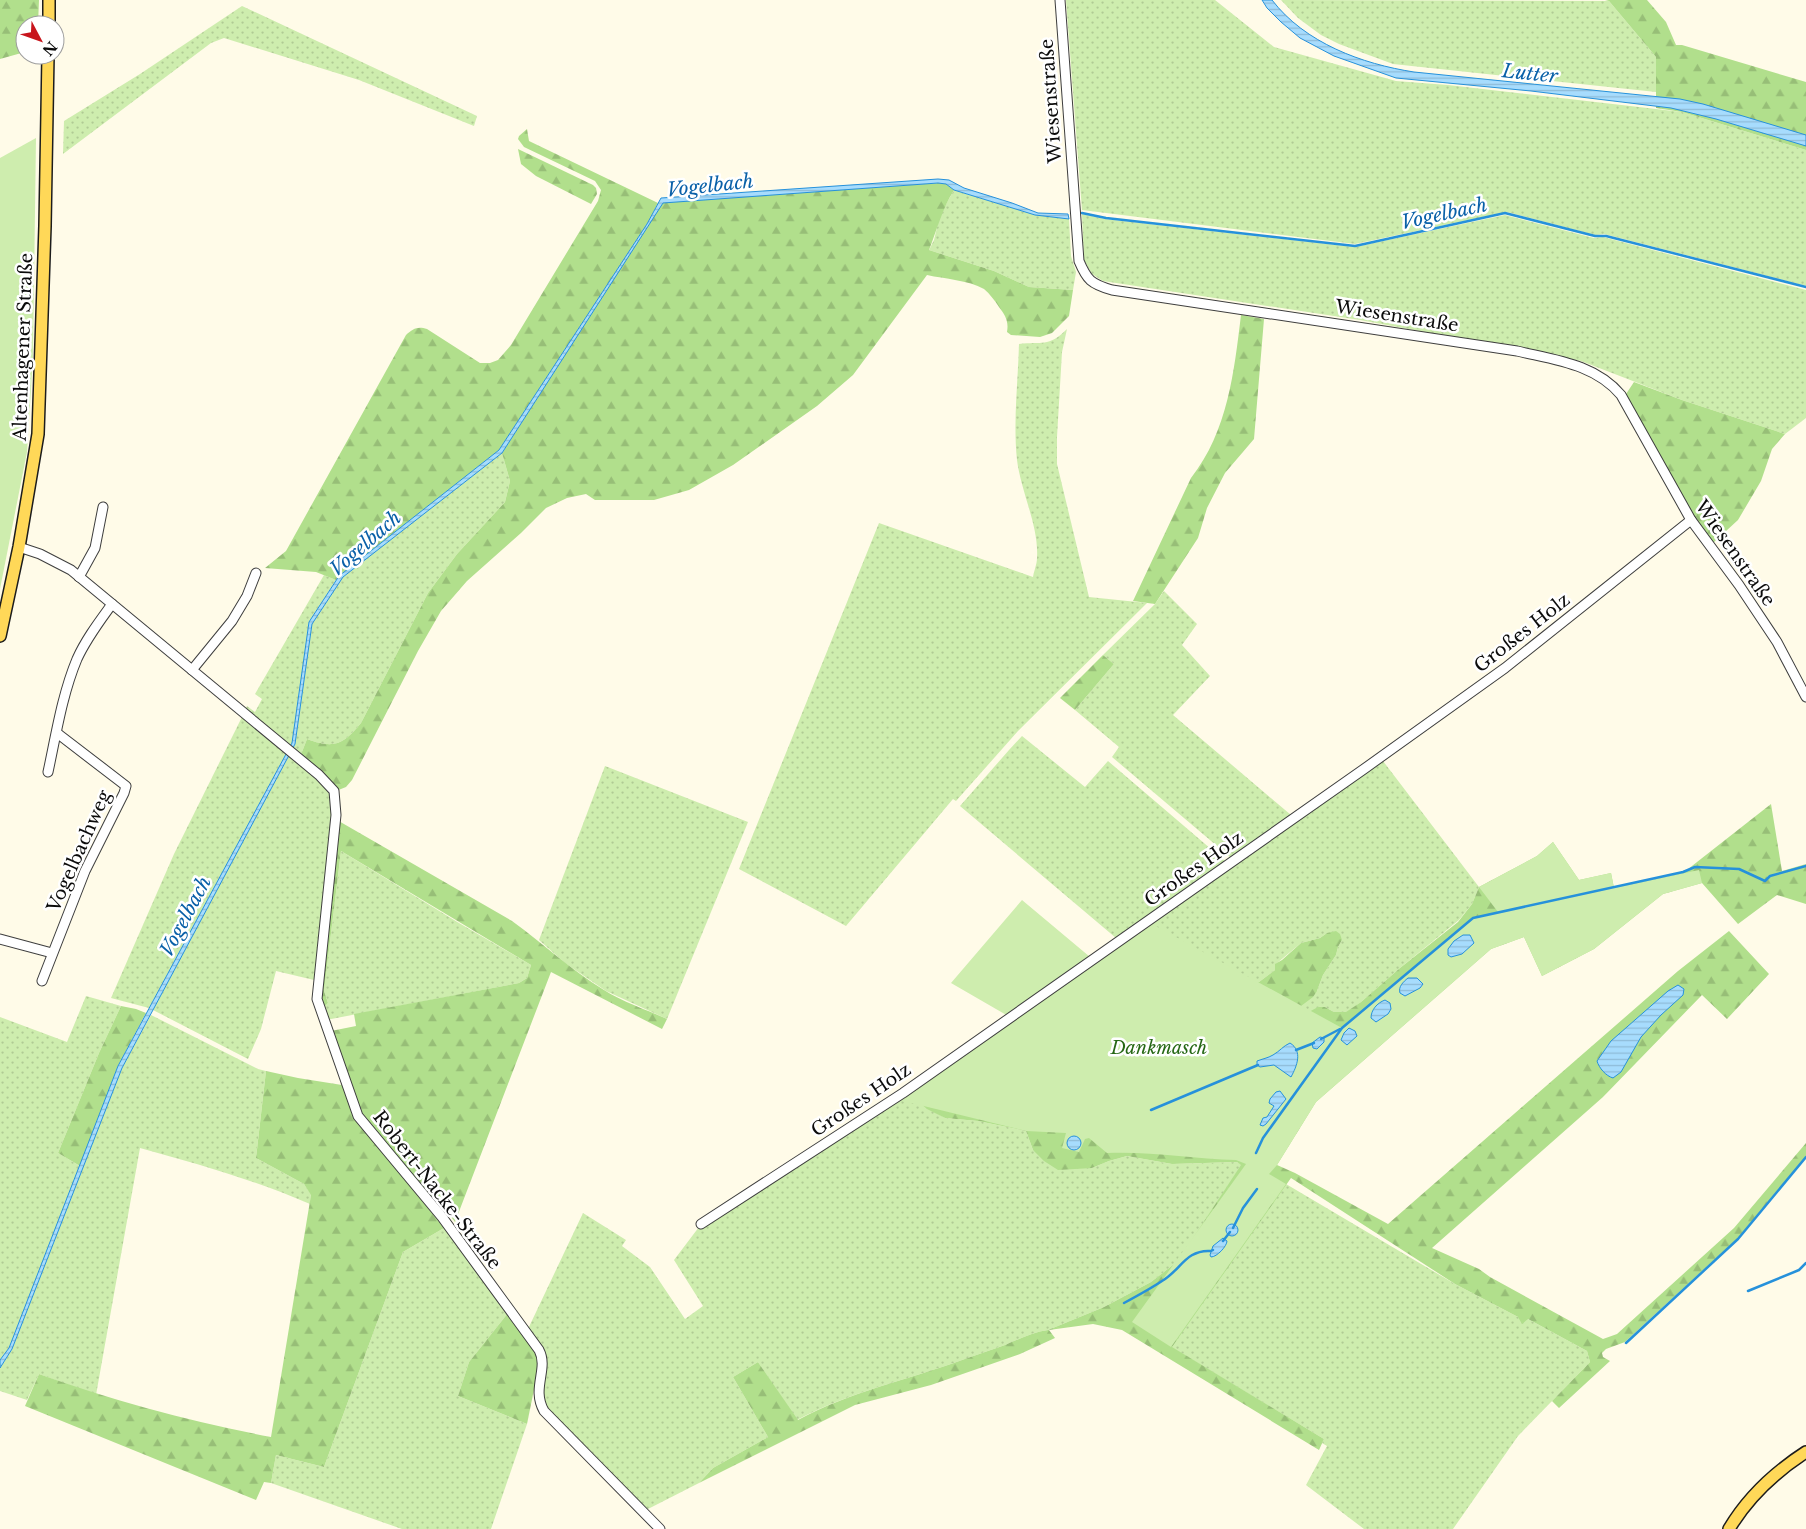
<svg xmlns="http://www.w3.org/2000/svg" width="1806" height="1529" viewBox="0 0 1806 1529" font-family="'Libre Baskerville',serif">
  <style>
    .grass { fill: url(#grass-dots); fill-rule: evenodd }
    .forest { fill: url(#forest-firs) }
    .park { fill: #ceedae }
    .water { fill: url(#water-rules); stroke: #2691db }
    .lines { fill: none; stroke-linecap: round; stroke-linejoin: round }
    .stream { stroke: #2691db; stroke-width: 2.5 }
    .minor-casing { stroke: #3e3e3e; stroke-width: 11 }
    .major-casing { stroke: #1c1c1c; stroke-width: 14 }
    .minor { stroke: #fff; stroke-width: 9 }
    .major { stroke: #ffd858; stroke-width: 11 }
    .labels { text-anchor: middle; stroke-width: 5; stroke-linejoin: round; paint-order: stroke }
    .street-label { font-size: 18px; fill: #0b0b0b; stroke: #fff }
    .park-label { font-size: 18px; font-style: italic; fill: #266815; stroke: #fff }
    .water-label { font-size: 19px; font-style: italic; fill: #0960a8; stroke: #fff }
  </style>
  <defs>
    <pattern id="grass-dots" width="8" height="8" patternUnits="userSpaceOnUse" patternTransform="scale(1.25)"><rect width="8" height="8" fill="#ceedae"/><path d="M2 2h.1M6 6h.1" fill="none" stroke="#b0ca94" stroke-width="1.8" stroke-linecap="round"/></pattern>
    <pattern id="forest-firs" width="22" height="20" patternUnits="userSpaceOnUse" patternTransform="scale(1.25)"><rect width="22" height="20" fill="#b1df8c"/><path d="M5 1l3.5 6h-7zM16 11l3.5 6h-7z" fill="#97be77"/></pattern>
    <pattern id="water-rules" width="6" height="5" patternUnits="userSpaceOnUse" patternTransform="scale(1.25)"><rect width="6" height="5" fill="#a7dcfd"/><path d="M0 2.5h6" fill="none" stroke="#8ebbd8"/></pattern>
  </defs>
  <rect width="100%" height="100%" fill="#fffbe8"/>
  <g class="grass">
    <polygon points="1066,0 1215,0 1274,47 1396,81 1448,85 1682,112 1806,150 1806,286 1604,234 1595,235 1507,212 1355,244 1082,210"/>
    <polygon points="1281,0 1609,1 1656,57 1656,92 1393,64 1339,44 1321,35 1298,18"/>
    <polygon points="242,6 477,116 474,126 359,80 224,38 211,43 63,154 64,121 140,74"/>
    <polygon points="954,190 1035,215 1069,219 1071,256 1076,272 1073,290 1029,287 994,271 929,250 934,240 940,215"/>
    <polygon points="1082,214 1105,219 1355,247 1505,215 1594,238 1603,237 1806,290 1806,418 1785,434 1682,400 1581,361 1360,320 1103,281 1092,274 1084,260"/>
    <path d="M1067,329L1062,352L1057,437V464L1089,597L1147,603L1018,731L956,801L953,799L846,926L739,869L879,523L1033,577C1034,571 1037,564 1037,558C1039,526 1021,492 1017,460C1013,422 1018,382 1019,344C1042,341 1048,348 1067,329Z"/>
    <path d="M502,453L510,481L505,502L457,554L428,593L361,723C343,745 334,749 307,739L300,757L292,750L295,744L312,624L343,577Z"/>
    <polygon points="324,575 336,580 309,622 292,743 289,748 255,720 246,708 247,706 255,712 262,699 255,694"/>
    <polygon points="1164,591 1197,624 1182,645 1210,676 1173,715 1291,815 1230,857 1112,757 1119,747 1075,710 1114,664 1103,655 1155,604"/>
    <polygon points="242,717 288,751 149,1008 111,998 174,854"/>
    <polygon points="1022,736 1085,787 1108,761 1225,861 1117,939 1116,938 960,806 1009,750"/>
    <polygon points="290,753 331,792 333,822 314,980 276,971 261,1029 248,1059 153,1010"/>
    <path d="M1383,761L1479,887L1472,904L1459,920L1400,968L1361,1002L1346,1013L1334,1012L1325,1007L1276,1030L1096,962ZM1327,933L1342,940L1338,947L1336,955L1323,975L1317,991L1259,982L1275,970L1276,964L1301,943L1320,938Z"/>
    <polygon points="605,766 748,822 667,1019 606,991 565,963 539,940"/>
    <polygon points="341,851 459,923 531,965 527,978 519,983 326,1020 322,1009 328,1003 324,991"/>
    <polygon points="86,996 121,1006 99,1053 58,1153 80,1166 9,1348 0,1360 0,1017 67,1042"/>
    <path d="M151,1015L258,1069L266,1071L256,1158L304,1184L311,1194L310,1204C255,1180 198,1164 140,1148L96,1395L39,1374L27,1400L0,1391V1368L12,1349L122,1068Z"/>
    <path d="M902,1098L920,1103L945,1118L978,1121L1026,1131L1033,1150L1092,1168L1109,1161L1127,1156L1172,1164L1237,1162L1242,1165L1178,1261L1151,1282L1104,1307L1048,1330C1033,1332 1019,1339 1005,1345C991,1350 976,1355 962,1360C907,1380 849,1392 797,1420L758,1362L733,1377L768,1437L713,1468L699,1483L646,1510L546,1409L528,1329L583,1213L626,1240L622,1246L650,1267L685,1319L703,1306L674,1260L699,1227Z"/>
    <polygon points="1286,1184 1455,1284 1518,1317 1528,1319 1587,1351 1590,1362 1518,1436 1453,1529 1364,1529 1306,1485 1327,1446 1322,1443 1324,1439 1171,1347"/>
    <polygon points="444,1228 508,1313 469,1362 458,1396 527,1424 491,1529 402,1529 271,1483 276,1455 324,1467 403,1252"/>
  </g>
  <g class="forest">
    <polygon points="0,0 39,0 38,25 25,25 25,52 0,59"/>
    <polygon points="1605,0 1647,0 1666,22 1676,45 1682,45 1806,82 1806,150 1682,112 1656,108 1656,57 1609,1"/>
    <path d="M527,129L529,141L658,203L647,224L499,450L339,576L336,580L316,572L265,568L286,551L406,335C413,329 417,326 427,329L480,363H490L498,360L511,345L598,201L601,190L595,181L524,147L518,139L519,136Z"/>
    <polygon points="518,149 593,185 596,188 597,194 591,204 536,176 521,164"/>
    <path d="M938,183L946,184L954,190C942,209 937,230 929,250L994,271L1029,287L1073,290L1069,316L1052,333L1040,337L1011,335L1007,332C1009,321 1005,315 999,307C995,301 990,294 984,289C968,280 945,279 927,275L853,375L817,406L733,465L689,490L654,500H595L586,494L567,498L546,508L521,533L467,581L441,611L418,651L352,780L346,787L336,791L300,757L307,739C334,749 343,745 361,723L428,593L457,554L505,502L510,481L502,453L663,202Z"/>
    <path d="M1241,315L1264,319L1254,439L1225,473L1207,508L1198,538L1155,604L1133,601L1191,478C1228,431 1234,372 1241,315Z"/>
    <polygon points="1634,382 1682,400 1785,434 1772,449 1761,481 1738,520 1713,543 1694,517 1626,394"/>
    <polygon points="1103,655 1114,664 1075,710 1060,698"/>
    <path d="M1771,804L1782,871L1806,864V904L1777,895L1738,924L1702,883L1663,894L1594,949L1542,976L1524,937L1491,949L1316,1102L1277,1165L1295,1173L1388,1224L1678,971L1729,931L1769,974L1727,1019L1702,995L1603,1097L1432,1248L1479,1269L1490,1277L1603,1339L1617,1334L1734,1228L1806,1143V1156L1738,1238L1625,1342L1606,1349L1602,1353L1603,1357L1610,1361L1559,1408L1552,1401L1590,1362L1587,1351L1528,1319L1522,1324L1518,1317L1455,1284L1291,1178L1172,1347L1324,1439L1319,1450L1122,1330L1093,1324L1049,1330L1055,1338L1020,1354L931,1385L855,1405L699,1483L713,1468L768,1437L733,1377L758,1362L798,1420C849,1392 907,1380 962,1360C976,1355 991,1350 1005,1345C1019,1339 1033,1332 1048,1330L1104,1307L1151,1282L1178,1261L1241,1165L1237,1162L1172,1164L1127,1156L1109,1161L1092,1168L1058,1170L1044,1161L1033,1150L1026,1131L978,1121L945,1118L927,1109L912,1096L916,1088L981,1044L1007,1049L1276,1030L1318,1007H1325L1334,1012H1346L1361,1002L1400,968L1458,922L1472,904L1479,887L1537,856L1553,842L1579,880L1611,873L1614,888L1683,873Z"/>
    <path d="M337,820L512,921C544,944 571,970 604,990C623,1002 647,1010 667,1019L662,1029L551,972L455,1222L446,1210L407,1172L361,1115L331,1031L356,1026L354,1014L519,983L527,978L531,965L341,851L324,991L328,1003L322,1009L319,999Z"/>
    <polygon points="1336,931 1340,934 1342,940 1338,947 1336,955 1323,975 1317,991 1313,997 1301,1006 1289,1007 1251,988 1275,970 1275,964 1282,960 1301,943 1320,938 1327,933"/>
    <polygon points="121,1006 136,1009 146,1013 118,1066 80,1166 58,1153 99,1053"/>
    <path d="M266,1071L298,1078L342,1085L356,1118L444,1228L403,1252L324,1467L276,1455L271,1483L264,1482L256,1500L25,1406L39,1374C114,1401 192,1422 271,1437L311,1195L304,1184L256,1158Z"/>
    <polygon points="508,1313 537,1353 539,1365 527,1424 458,1396 469,1362"/>
  </g>
  <g class="park">
    <polygon points="36,138 33,357 27,452 0,589 0,158"/>
    <path d="M1553,842L1579,880L1611,873L1614,888L1699,870L1702,883L1663,894L1594,949L1542,976L1524,937L1491,949L1316,1102L1277,1165L1269,1174L1286,1184L1171,1347L1132,1322L1246,1164L1236,1160C1193,1159 1150,1151 1107,1153L1089,1138L1085,1139L1079,1152L1062,1148L1066,1133L1026,1131L899,1100L1015,1020L951,983L1022,900L1096,962L1152,924L1342,1028L1474,918L1498,912L1479,887L1537,856Z"/>
  </g>
  <g class="water">
    <path d="M1262,0H1272C1305,43 1362,64 1414,72L1680,99L1703,104L1806,135V146L1716,119L1671,108L1531,91L1396,78L1334,56L1300,38L1281,22L1267,8Z"/>
    <polygon points="938,179 949,180 964,188 1012,203 1038,213 1068,214 1069,219 1035,215 954,190 946,184 938,183 663,203 502,453 343,577 312,624 295,744 122,1068 12,1349 0,1368 0,1360 9,1348 118,1066 292,743 309,622 339,576 499,450 647,224 661,198"/>
    <polygon points="1463,935 1470,935 1474,943 1462,954 1451,957 1448,955 1448,949 1454,941"/>
    <path d="M1408,978H1417L1423,984L1420,988L1405,996L1400,993C1398,987 1403,982 1408,978Z"/>
    <path d="M1678,985L1684,989L1683,995L1661,1015L1641,1037L1621,1072L1613,1078C1606,1076 1599,1068 1597,1061L1611,1041L1668,991Z"/>
    <path d="M1385,1000L1390,1003L1391,1009L1388,1014L1376,1022L1371,1018C1371,1010 1377,1003 1385,1000Z"/>
    <polygon points="1349,1028 1355,1031 1357,1036 1347,1045 1341,1040 1344,1033"/>
    <polygon points="1320,1037 1324,1038 1324,1042 1317,1049 1313,1048 1312,1043"/>
    <path d="M1290,1043C1303,1051 1297,1066 1291,1077L1274,1065L1260,1067L1257,1065V1061C1262,1059 1268,1058 1273,1055C1280,1051 1283,1046 1290,1043Z"/>
    <polygon points="1280,1091 1286,1099 1266,1124 1263,1126 1260,1125 1263,1118 1267,1117 1274,1106 1269,1103 1270,1099 1276,1092"/>
    <circle cx="1074" cy="1143" r="7"/>
    <circle cx="1232" cy="1230" r="6"/>
    <path d="M1223,1238L1227,1241C1227,1246 1217,1257 1211,1257L1210,1255L1213,1246Z"/>
  </g>
  <g class="lines">
    <g class="stream">
      <polyline points="1082,213 1106,218 1355,246 1505,213 1595,236 1606,236 1806,287"/>
      <polyline points="1321,1039 1340,1029"/>
      <polyline points="1296,1050 1314,1043"/>
      <polyline points="1151,1110 1258,1065"/>
      <polyline points="1256,1153 1263,1138 1342,1028 1473,918 1683,872 1695,867 1739,869 1765,881 1770,876 1806,866"/>
      <polyline points="1233,1228 1243,1208 1257,1189"/>
      <polyline points="1223,1241 1230,1232"/>
      <polyline points="1748,1291 1799,1270 1806,1263"/>
      <path d="M1124,1303C1137,1296 1150,1289 1162,1281C1180,1271 1186,1249 1211,1251L1213,1250"/>
      <polyline points="1626,1343 1738,1239 1806,1157"/>
    </g>
    <g class="minor-casing">
      <g id="minor">
        <path d="M1060,0L1079,261C1087,280 1091,284 1112,290L1517,351C1555,360 1595,364 1621,395L1691,520L1739,585L1777,642L1806,697"/>
        <path d="M19,547L40,554L71,570L319,775L334,791L336,815L317,999L358,1116L442,1217L539,1350C549,1369 531,1388 544,1411L660,1529"/>
        <polyline points="79,577 95,548 103,507"/>
        <polyline points="192,670 232,621 247,596 256,573"/>
        <path d="M48,772C56,735 62,695 77,659C86,639 99,622 112,604"/>
        <polyline points="0,939 52,953"/>
        <polyline points="42,981 85,871 124,793 126,786 57,733"/>
        <polyline points="701,1224 903,1093 1364,769 1505,668 1691,520"/>
      </g>
    </g>
    <g class="major-casing">
      <g id="major">
        <polyline points="49,0 49,25"/>
        <polyline points="0,636 19,547 38,434 45,226 48,55"/>
        <path d="M1729,1529C1748,1497 1775,1472 1806,1452"/>
      </g>
    </g>
    <use href="#minor" class="minor"/>
    <use href="#major" class="major"/>
  </g>
  <g class="labels">
    <g class="street-label">
      <text transform="translate(1051 101) rotate(-94)" y="6">Wiesenstraße</text>
      <text transform="translate(1397 316) rotate(9)" y="6">Wiesenstraße</text>
      <text transform="translate(23 347) rotate(-88)" y="6">Altenhagener Straße</text>
      <text transform="translate(1735 553) rotate(55)" y="6">Wiesenstraße</text>
      <text transform="translate(1522 633) rotate(-38)" y="6">Großes Holz</text>
      <text transform="translate(79 851) rotate(-66)" y="6">Vogelbachweg</text>
      <text transform="translate(1194 869) rotate(-35)" y="6">Großes Holz</text>
      <text transform="translate(861 1100) rotate(-34)" y="6">Großes Holz</text>
      <text transform="translate(437 1190) rotate(52)" y="6">Robert-Nacke-Straße</text>
    </g>
    <g class="park-label">
      <text x="1159" y="1054">Dankmasch</text>
    </g>
    <g class="water-label">
      <text transform="translate(1530 73) rotate(6)" y="7">Lutter</text>
      <text transform="translate(710 185) rotate(-6)" y="7">Vogelbach</text>
      <text transform="translate(1444 213) rotate(-12)" y="7">Vogelbach</text>
      <text transform="translate(365 543) rotate(-41)" y="7">Vogelbach</text>
      <text transform="translate(185 916) rotate(-62)" y="7">Vogelbach</text>
    </g>
  </g>
  <g transform="translate(40 40) rotate(131)"><circle r="24" fill="#ffffff" stroke="#9d9d9d"/>
  <path d="M0-4L9 19L0 12L-9 19Z" fill="#c8151c"/>
  <text y="-8" font-size="14" font-weight="bold" text-anchor="middle" fill="#0b0b0b">N</text>
  </g>
</svg>
